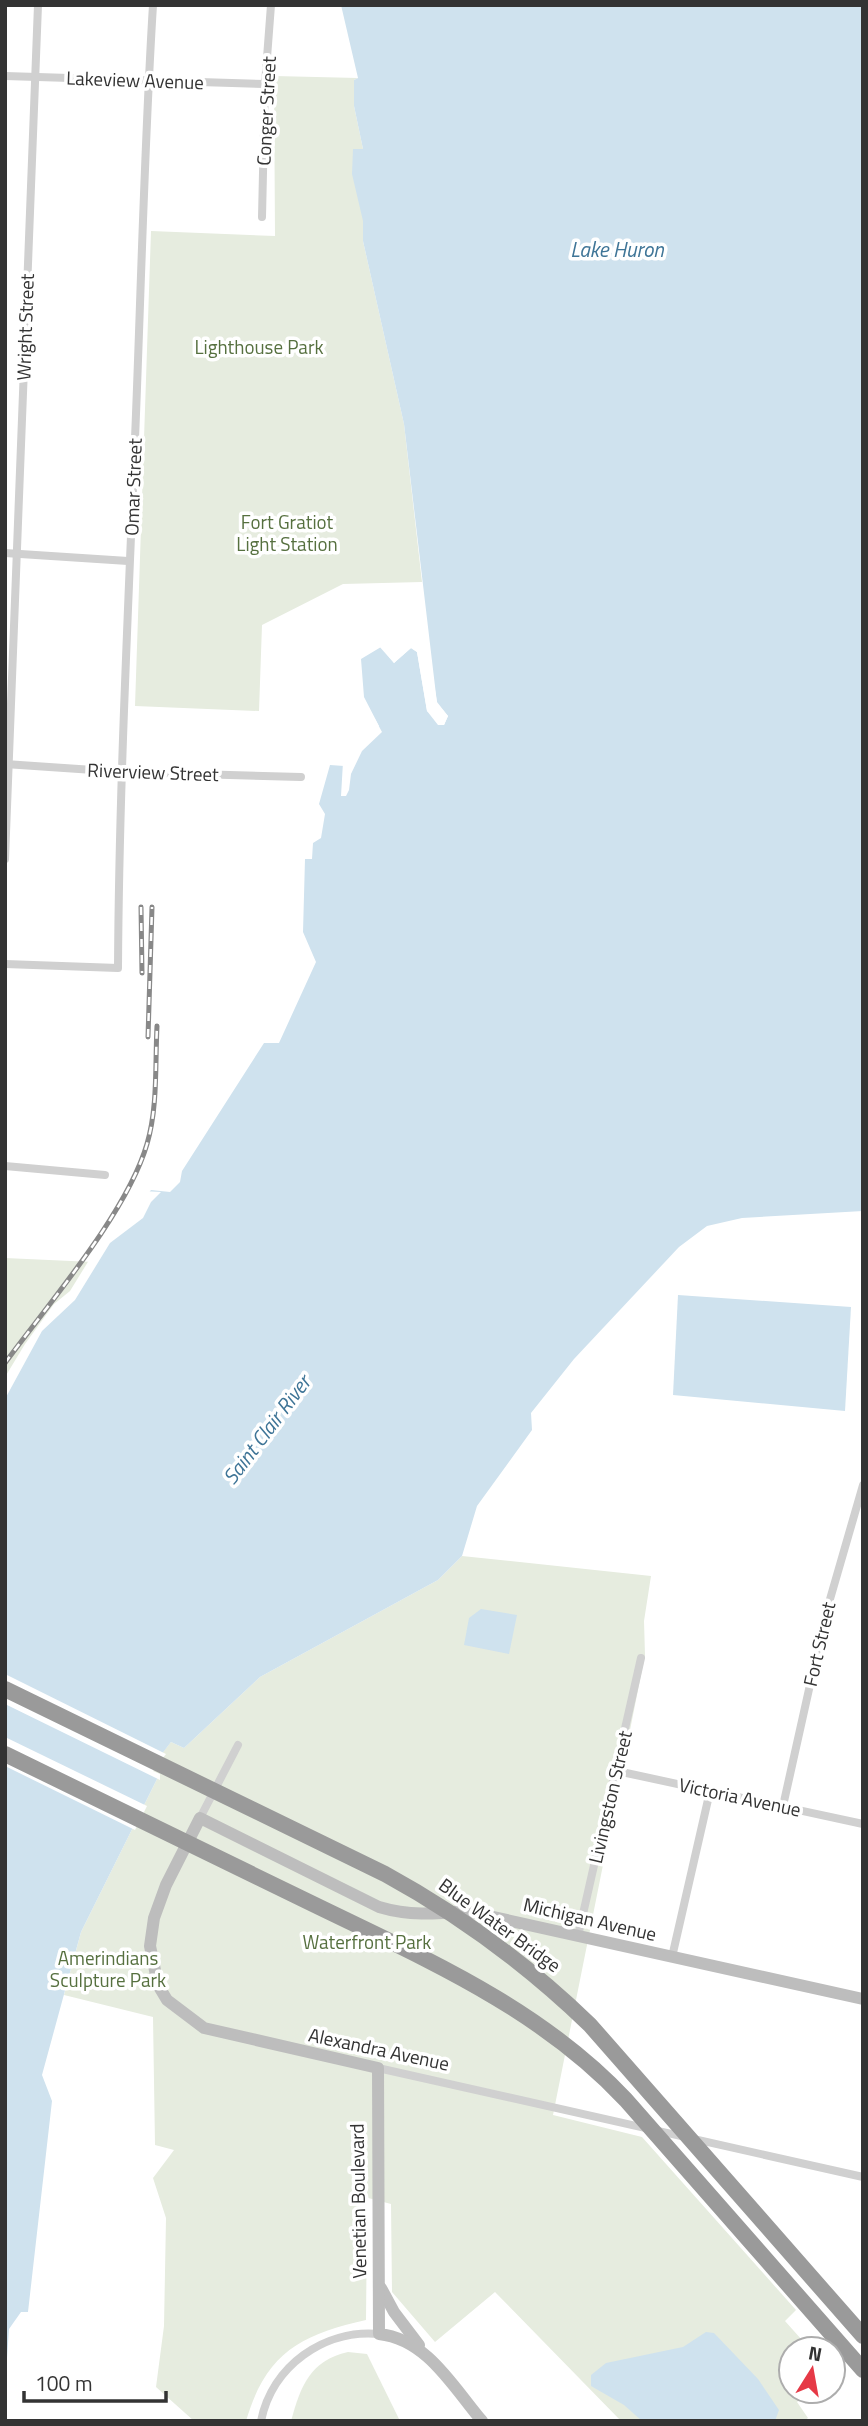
<svg xmlns="http://www.w3.org/2000/svg" width="868" height="2426" viewBox="0 0 868 2426" font-family="'Titillium Web',sans-serif">
  <style>
    .green { fill: #e6ecdf }
    .water { fill: #cfe2ee }
    .pier { fill: #fff }
    .lines { fill: none; stroke-linecap: round; stroke-linejoin: round }
    .street { stroke: #d0d0d0; stroke-width: 8 }
    .secondary { stroke: #bdbdbd; stroke-width: 12 }
    .rail-casing { stroke: #888; stroke-width: 5 }
    .rail { stroke: #fff; stroke-width: 2.5; stroke-dasharray: 8; stroke-linecap: butt }
    .highway-bridge { stroke: #9a9a9a; stroke-width: 16 }
    .labels { text-anchor: middle; stroke-width: 7; stroke-linejoin: round; paint-order: stroke }
    .street-label { font-size: 19px; fill: #333; stroke: #fff }
    .park-label { font-size: 19px; fill: #56703f; stroke: #fff }
    .water-label { font-size: 21px; font-style: italic; fill: #3f7597; stroke: #fff }
  </style>
  <rect width="100%" height="100%" fill="#fff"/>
  <g class="green">
    <polygon points="274,76 358,78 354,80 354,106 363,149 363,241 404,424 422,582 343,584 262,625 259,711 135,706 151,231 275,236"/>
    <polygon points="5,1258 93,1262 5,1385"/>
    <path d="M462,1556L651,1576L644,1621L645,1655L553,2115L642,2137L796,2310L785,2321L810,2349H791V2391H809L797,2402L808,2418L804,2421H621L495,2292L435,2342L392,2292L391,2204L353,2194L367,2219L366,2320C300,2335 266,2353 246,2421H194L156,2387L164,2326L166,2218L153,2178L174,2150L155,2145L153,2017L64,1995L81,1932L158,1777L147,1772L171,1742L184,1748L260,1677L438,1580Z"/>
    <path d="M348,2352L367,2354L400,2421H291C301,2385 310,2361 348,2352Z"/>
  </g>
  <g class="water">
    <polygon points="341,5 863,5 863,1211 742,1218 707,1226 679,1247 574,1359 531,1413 532,1430 477,1506 462,1556 438,1580 260,1677 184,1748 171,1742 148,1772 158,1777 81,1932 42,2075 52,2101 28,2312 21,2312 9,2329 5,2387 5,1385 37,1332 73,1294 93,1262 151,1190 170,1192 180,1182 182,1171 264,1043 279,1043 316,962 303,932 305,859 312,859 313,843 321,838 325,814 319,804 330,765 344,766 379,726 364,697 361,659 381,647 394,663 411,648 417,652 427,711 444,725 448,716 437,703 404,424 363,241 363,221 352,174 353,149 363,149 354,106 354,80 358,78"/>
    <polygon points="678,1295 851,1307 845,1411 673,1395"/>
    <polygon points="481,1609 517,1615 509,1654 464,1645 469,1618"/>
    <polygon points="706,2332 714,2333 758,2379 779,2410 775,2421 642,2421 624,2405 591,2386 591,2375 606,2363 683,2347"/>
  </g>
  <g class="pier">
    <polygon points="383,644 397,658 410,645 420,650 430,709 442,722 444,718 433,703 425,645 428,647 437,702 448,716 444,725 438,725 427,711 417,652 411,648 394,663 378,645"/>
    <polygon points="375,719 382,732 362,751 351,774 349,790 346,796 341,796 343,762 362,733 374,725 372,721"/>
    <polygon points="142,1191 161,1192 151,1202 143,1218 110,1243 75,1300 42,1331 5,1399 5,1377 25,1344 54,1304 70,1291 110,1226 121,1220 134,1196"/>
    <polygon points="5,1674 166,1754 153,1771 160,1774 160,1780 5,1704"/>
    <polygon points="5,1737 147,1806 135,1830 5,1766"/>
  </g>
  <g class="lines">
    <g class="street">
      <polyline points="5,76 265,84"/>
      <polyline points="262,217 265,84 271,5"/>
      <polyline points="5,553 128,561"/>
      <polyline points="5,764 123,772 301,777"/>
      <polyline points="5,859 38,5"/>
      <path d="M5,964L118,968C119,792 128,615 135,439C141,294 144,150 153,5"/>
      <polyline points="5,1166 105,1175"/>
      <polyline points="617,1771 863,1824"/>
      <polyline points="783,1806 826,1613 863,1485"/>
      <polyline points="200,1818 238,1745"/>
      <polyline points="578,1936 641,1658"/>
      <polyline points="672,1957 710,1791"/>
      <polyline points="378,2068 863,2177"/>
      <path d="M261,2421C272,2366 324,2329 379,2334"/>
    </g>
    <g class="secondary">
      <polyline points="381,2288 394,2312 419,2345"/>
      <path d="M482,2421C453,2387 427,2339 379,2334L378,2068L204,2028L167,2000L158,1985L150,1946L154,1918L166,1885L200,1818L379,1907C409,1916 434,1914 466,1911L863,1999"/>
    </g>
    <g class="rail-casing">
      <g id="rail">
        <polyline points="141,907 142,973"/>
        <polyline points="148,1037 152,907"/>
        <path d="M5,1363C49,1303 127,1213 147,1144C158,1107 155,1064 157,1026"/>
      </g>
    </g>
    <use href="#rail" class="rail"/>
    <g class="highway-bridge">
      <path d="M5,1689L385,1874C460,1915 529,1966 590,2025L863,2336"/>
      <path d="M5,1754C108,1804 211,1854 315,1905C426,1959 540,2008 626,2100L863,2370"/>
    </g>
  </g>
  <g class="labels">
    <g class="street-label">
      <text transform="translate(135 80) rotate(2)" y="7">Lakeview Avenue</text>
      <text transform="translate(266 111) rotate(-87)" y="7">Conger Street</text>
      <text transform="translate(25 327) rotate(-88)" y="7">Wright Street</text>
      <text transform="translate(133 487) rotate(-88)" y="7">Omar Street</text>
      <text transform="translate(153 772) rotate(2)" y="7">Riverview Street</text>
      <text transform="translate(819 1644) rotate(-77)" y="7">Fort Street</text>
      <text transform="translate(610 1797) rotate(-77)" y="7">Livingston Street</text>
      <text transform="translate(740 1797) rotate(12)" y="7">Victoria Avenue</text>
      <text transform="translate(590 1919) rotate(13)" y="7">Michigan Avenue</text>
      <text transform="translate(500 1925) rotate(36)" y="7">Blue Water Bridge</text>
      <text transform="translate(379 2049) rotate(12)" y="7">Alexandra Avenue</text>
      <text transform="translate(358 2201) rotate(-91)" y="7">Venetian Boulevard</text>
    </g>
    <g class="park-label">
      <text x="259" y="354">Lighthouse Park</text>
      <text x="287" y="529">Fort Gratiot<tspan x="287" dy="22">Light Station</tspan></text>
      <text x="367" y="1949">Waterfront Park</text>
      <text x="108" y="1965">Amerindians<tspan x="108" dy="22">Sculpture Park</tspan></text>
    </g>
    <g class="water-label">
      <text x="617" y="257">Lake Huron</text>
      <text transform="translate(267 1430) rotate(-53)" y="7">Saint Clair River</text>
    </g>
  </g>
  <rect width="868" height="2426" fill="none" stroke="#333333" stroke-width="14"/>
  <g transform="translate(812 2370) rotate(11)"><circle r="33" fill="#ffffff" stroke="#adadad" stroke-width="2"/>
  <path d="M0-5L12 26L0 18L-12 26Z" fill="#e63946"/>
  <text y="-10" font-size="19" font-weight="bold" text-anchor="middle" fill="#333333">N</text>
  </g>
  <path d="M24 2391v10h142v-10" fill="none" stroke="#333333" stroke-width="3.5"/>
  <text x="35" y="2391" font-size="21" fill="#333333" stroke="#ffffff" stroke-width="5" paint-order="stroke">100 m</text>
</svg>
